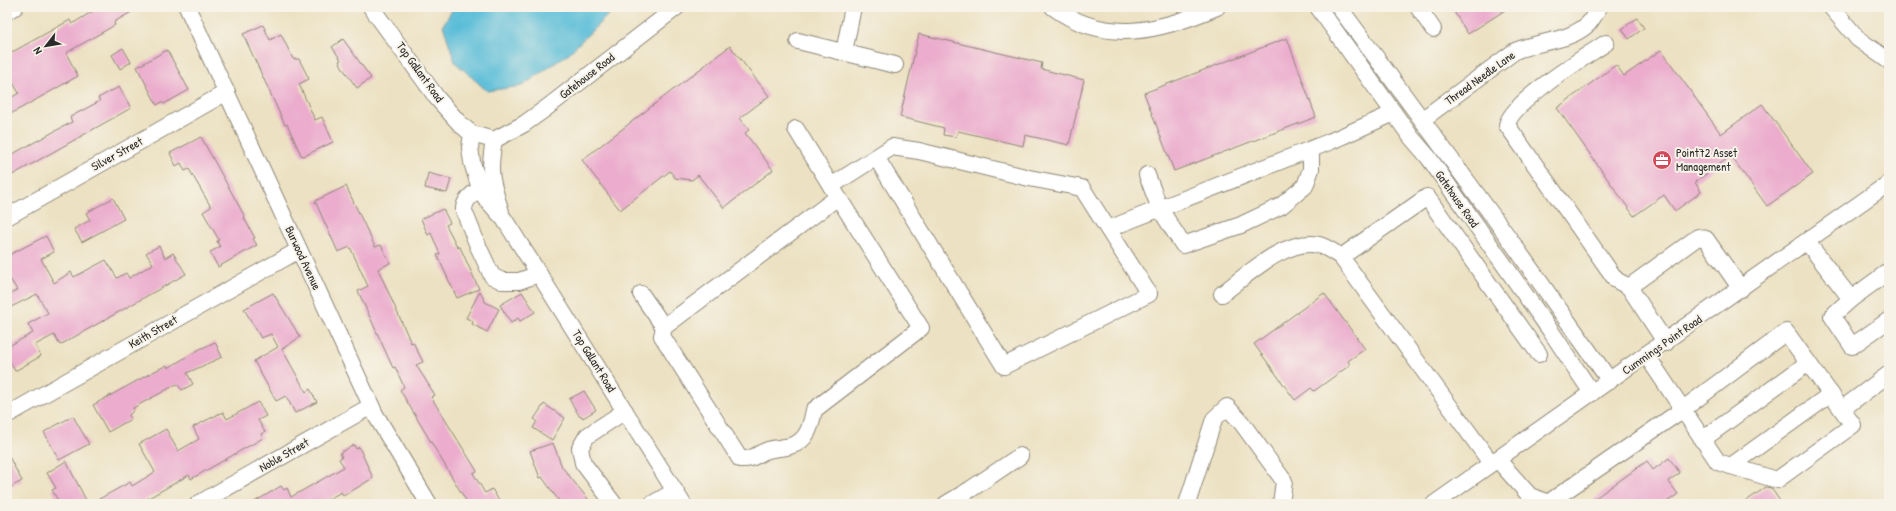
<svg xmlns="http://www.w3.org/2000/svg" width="1896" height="511" viewBox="0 0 1896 511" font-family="'Patrick Hand',sans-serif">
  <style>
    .water { fill: #5abdd8; stroke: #427482 }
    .building { fill: #ebaccd }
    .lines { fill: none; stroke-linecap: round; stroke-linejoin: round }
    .minor-casing { stroke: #8c8676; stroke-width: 18 }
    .minor { stroke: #fff; stroke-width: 16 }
    .labels { text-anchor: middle; stroke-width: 4; stroke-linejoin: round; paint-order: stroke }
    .street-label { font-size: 12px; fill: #2b2b2b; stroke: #f7f3e8 }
    .poi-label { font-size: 12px; fill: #2b2b2b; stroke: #f7f3e8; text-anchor: start }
  </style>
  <rect width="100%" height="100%" fill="#f7f3e8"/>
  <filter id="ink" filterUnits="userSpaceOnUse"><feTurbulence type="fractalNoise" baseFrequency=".025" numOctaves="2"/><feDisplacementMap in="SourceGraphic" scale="8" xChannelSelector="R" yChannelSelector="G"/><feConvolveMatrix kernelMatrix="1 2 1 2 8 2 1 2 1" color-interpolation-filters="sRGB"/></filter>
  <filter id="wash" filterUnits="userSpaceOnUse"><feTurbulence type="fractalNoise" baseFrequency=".012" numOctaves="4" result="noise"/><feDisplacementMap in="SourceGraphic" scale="16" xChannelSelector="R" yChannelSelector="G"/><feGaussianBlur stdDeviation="0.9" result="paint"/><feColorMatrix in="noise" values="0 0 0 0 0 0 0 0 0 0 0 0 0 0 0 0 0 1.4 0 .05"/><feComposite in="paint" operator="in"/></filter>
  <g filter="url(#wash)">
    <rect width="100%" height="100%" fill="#ece1c2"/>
    <polygon class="water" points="454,7 616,7 568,54 522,86 487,91 455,62 443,25"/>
    <g id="blocks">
      <g class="building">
        <polygon points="90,7 140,7 114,22 115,25 66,53 78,76 7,116 7,100 19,93 7,73 7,55 70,20 72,24 93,11"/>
        <polygon points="1451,7 1510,7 1468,34"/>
        <polygon points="1637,18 1644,28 1629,39 1622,29"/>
        <polygon points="263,25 270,40 281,34 293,59 299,59 309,79 299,84 315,120 322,117 333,142 304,156 301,155 287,124 285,125 243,34"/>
        <polygon points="919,34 1042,63 1041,69 1084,80 1069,145 1025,135 1023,146 958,131 956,137 943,135 944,128 900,117"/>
        <polygon points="1287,38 1316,117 1174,171 1144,93"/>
        <polygon points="343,39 371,78 357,88 344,70 339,61 341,60 332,47"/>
        <polygon points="730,46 769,96 740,118 749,130 745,133 773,170 724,208 698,175 692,180 675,178 670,171 620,210 582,160"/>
        <polygon points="123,48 131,62 120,69 112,55"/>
        <polygon points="167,50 189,90 164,104 162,102 157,105 137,67"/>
        <polygon points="1661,50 1721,134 1762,104 1813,174 1767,206 1731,156 1695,182 1701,192 1675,211 1664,195 1634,216 1557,108 1616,65 1624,76"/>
        <polygon points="119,87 131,108 7,178 7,157 72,122 70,117 100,101 98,98"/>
        <polygon points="201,137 245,217 244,218 255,238 253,239 257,245 218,267 210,252 220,247 217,241 219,240 203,212 211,207 189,169 185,171 181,163 176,166 170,153"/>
        <polygon points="428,173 451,179 447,193 425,188"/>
        <polygon points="346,186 375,247 381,245 390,263 378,269 411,343 413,342 423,362 416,365 435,395 431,397 477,471 473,473 485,493 492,489 501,504 468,504 400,390 404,387 395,367 393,368 358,291 368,286 350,247 338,252 315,201"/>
        <polygon points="113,198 124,219 82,242 74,229 90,220 86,213"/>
        <polygon points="443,209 450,223 446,225 458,248 460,247 479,289 457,298 437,255 440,254 431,233 428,235 421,219"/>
        <polygon points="46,236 54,252 41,259 54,283 71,272 74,277 106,260 117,278 126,273 129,278 153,264 146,253 159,246 165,258 173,253 186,274 60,345 54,335 35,345 41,356 15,371 7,356 7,347 33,333 28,324 48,313 37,294 7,309 7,296 17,290 7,274 7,256"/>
        <polygon points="480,291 485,302 499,309 487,332 472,324 473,321 466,318"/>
        <polygon points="522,292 535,312 522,320 520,321 518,318 511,323 500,305"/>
        <polygon points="273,293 300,337 282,349 306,392 310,389 317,402 295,413 286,396 276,401 254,361 278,347 271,334 261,338 244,309"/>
        <polygon points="1324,293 1365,349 1348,361 1350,365 1314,391 1311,388 1295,400 1254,344"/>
        <polygon points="215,342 222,357 187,373 193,384 182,390 177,384 133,408 134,410 129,415 131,419 108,432 93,405 153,372 167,365 168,368 198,350"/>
        <polygon points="584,391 596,410 583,418 582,416 580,417 569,399"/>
        <polygon points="258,402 266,416 258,420 265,432 261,434 263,438 191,479 189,475 138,504 90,504 130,482 132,486 155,472 139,444 166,429 178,451 199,439 193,427 223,412 227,419"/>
        <polygon points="544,404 565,418 552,440 533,428 537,421 534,419"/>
        <polygon points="73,416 89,444 59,460 44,432"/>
        <polygon points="553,443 562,467 592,504 561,504 542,477 540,478 530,451"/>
        <polygon points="354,445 356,449 359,447 373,478 355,489 343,495 341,492 320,504 251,504 281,486 284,490 287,488 291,497 344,467 339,459 342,457 340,453"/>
        <polygon points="7,453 22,481 7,489"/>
        <polygon points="1669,458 1680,473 1668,481 1678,494 1664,504 1587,504 1647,461 1653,470"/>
        <polygon points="66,461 72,473 88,504 60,504 52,490 56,488 47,473"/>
        <polygon points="1766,487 1771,488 1782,504 1742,504"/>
      </g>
    </g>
  </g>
  <g filter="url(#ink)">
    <use href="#blocks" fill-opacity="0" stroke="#8c8676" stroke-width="1"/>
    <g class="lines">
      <g class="minor-casing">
        <g id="minor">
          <polyline points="187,7 375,414 429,504"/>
          <polyline points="371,7 437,98 460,124 472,134 494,140"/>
          <path d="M1053,7C1106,46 1161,31 1217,7"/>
          <polyline points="1318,7 1411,137 1429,158 1550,330 1592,393"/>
          <polyline points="1339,7 1506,234 1610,381"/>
          <polyline points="1418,7 1433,29"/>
          <polyline points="1831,7 1858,39 1889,61"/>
          <polyline points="7,11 15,7"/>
          <polyline points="798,41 895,65"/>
          <path d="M1606,43C1585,57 1511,102 1507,125L1616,280L1629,287L1666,343"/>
          <polyline points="844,52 853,7"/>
          <path d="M1423,119L1515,51C1538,41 1568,42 1587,25C1592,21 1595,13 1599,7"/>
          <polyline points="796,129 836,194"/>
          <polyline points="472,134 470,148 472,162 480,189 487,200 504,219 539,274 683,504"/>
          <polyline points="494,140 524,124 545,109 677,7"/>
          <path d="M494,140C488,173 491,180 501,212"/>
          <polyline points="1147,175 1160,209 1183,245 1241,225 1281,206 1305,186 1311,169 1311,150"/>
          <polyline points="831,186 892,147 919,151 1029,178 1082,188 1149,294 1004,366 876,157"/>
          <path d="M480,189C472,194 463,201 464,211L478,246L492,276L502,281H519L539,274"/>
          <polyline points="7,217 227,92"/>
          <polyline points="1108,229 1329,142 1394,113"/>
          <polyline points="1807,242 1851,299"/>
          <polyline points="1889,271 1851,299 1832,316 1852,346 1889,320"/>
          <polyline points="1629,287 1698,237 1706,239 1741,289"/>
          <path d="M641,294L664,327L662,336L740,459C754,460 756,454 768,450C775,448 783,448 790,446C807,442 811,426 814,410L921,328L838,197L664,327"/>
          <path d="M1222,294C1246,276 1286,237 1319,245C1327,247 1335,253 1341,257"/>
          <polyline points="1842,409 1889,374"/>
          <polyline points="7,415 299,250"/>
          <polyline points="1702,440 1808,363"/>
          <polyline points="1497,459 1530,496 1548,503 1682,410 1786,332 1853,425 1777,480 1718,462 1647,356"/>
          <polyline points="1491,463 1341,257 1427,197 1539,354"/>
          <polyline points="1731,466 1831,394"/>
          <polyline points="198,504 371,406"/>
          <polyline points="614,504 583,463 580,448 587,436 625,411"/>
          <polyline points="652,504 675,491"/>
          <polyline points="946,504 971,489 1020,456"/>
          <polyline points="1187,504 1214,419 1227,407 1241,422 1284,481 1281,504"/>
          <polyline points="1434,504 1889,183"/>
        </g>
      </g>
      <use href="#minor" class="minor"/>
    </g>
  </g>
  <defs>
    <g id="office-disc" transform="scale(1)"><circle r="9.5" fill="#d1495b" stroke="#f7f3e8"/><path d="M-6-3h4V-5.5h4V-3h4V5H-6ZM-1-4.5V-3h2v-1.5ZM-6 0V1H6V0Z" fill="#fff"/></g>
  </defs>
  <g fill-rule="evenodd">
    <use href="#office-disc" x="1662" y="160"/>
  </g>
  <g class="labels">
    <g class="street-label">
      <text transform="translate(420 72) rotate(54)" y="4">Top Gallant Road</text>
      <text transform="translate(587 76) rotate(-38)" y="4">Gatehouse Road</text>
      <text transform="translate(1480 78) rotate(-36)" y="4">Thread Needle Lane</text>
      <text transform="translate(117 154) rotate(-29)" y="4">Silver Street</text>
      <text transform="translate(1457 199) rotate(55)" y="4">Gatehouse Road</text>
      <text transform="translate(303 258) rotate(65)" y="4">Burwood Avenue</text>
      <text transform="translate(153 332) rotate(-30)" y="4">Keith Street</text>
      <text transform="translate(1662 345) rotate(-35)" y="4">Cummings Point Road</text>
      <text transform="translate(594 361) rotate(58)" y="4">Top Gallant Road</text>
      <text transform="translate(284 455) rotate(-30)" y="4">Noble Street</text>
    </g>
    <g class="poi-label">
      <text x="1676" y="157">Point72 Asset<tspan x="1676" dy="14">Management</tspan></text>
    </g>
  </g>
  <rect width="1896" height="511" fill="none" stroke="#f7f3e8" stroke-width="24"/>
  <g transform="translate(46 46) rotate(239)" stroke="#f7f3e8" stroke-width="3" paint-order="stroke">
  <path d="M0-3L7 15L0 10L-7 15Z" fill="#2b2b2b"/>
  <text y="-6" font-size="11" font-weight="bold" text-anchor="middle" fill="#2b2b2b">N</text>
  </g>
</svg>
